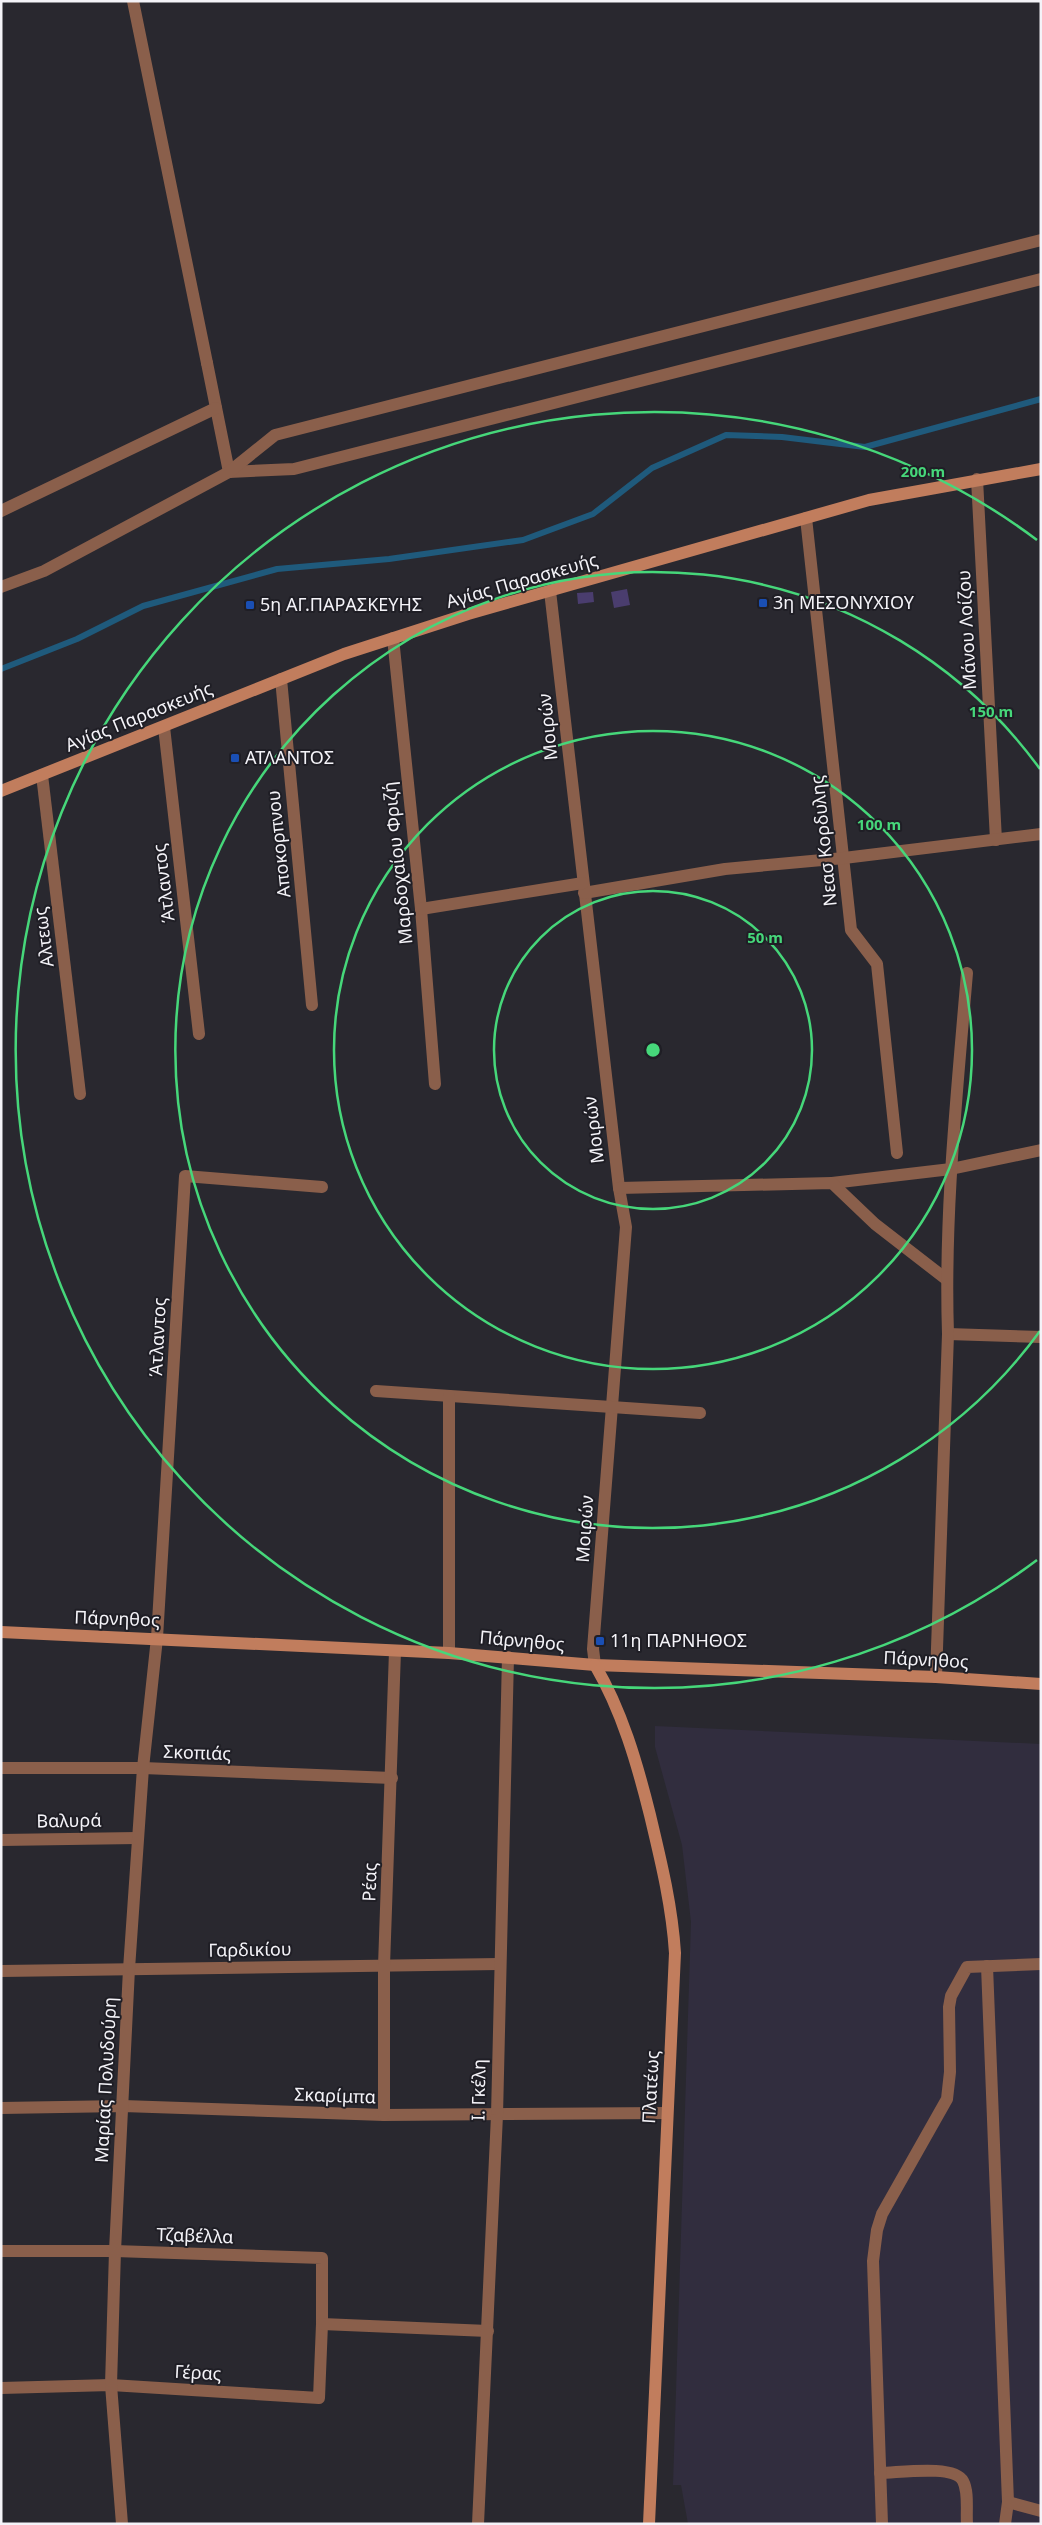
<svg xmlns="http://www.w3.org/2000/svg" width="1042" height="2525" viewBox="0 0 1042 2525" font-family="'Noto Sans',sans-serif">
  <style>
    .industrial { fill: #312d3e }
    .lines { fill: none; stroke-linecap: round; stroke-linejoin: round }
    .stream { stroke: #1f5a7c; stroke-width: 6 }
    .building { fill: #4a3d6e }
    .lane { stroke: #8a5f4b; stroke-width: 12 }
    .street { stroke: #8a5f4b; stroke-width: 12 }
    .secondary { stroke: #c17d5d; stroke-width: 12 }
    .ring { fill: none; stroke: #46d77a; stroke-width: 2.5 }
    .transit-dot { fill: #1a4fb4; stroke: #1f1e25; stroke-width: 2 }
    .labels { text-anchor: middle; stroke-width: 4; stroke-linejoin: round; paint-order: stroke }
    .street-label { font-size: 18px; fill: #f4f3f8; stroke: #1f1e25 }
    .poi-label { font-size: 18px; fill: #f4f3f8; stroke: #1f1e25; text-anchor: start }
    .centre { fill: #46d77a; stroke: #1f1e25; stroke-width: 2.5 }
    .ring-label { font-size: 15px; text-anchor: middle; font-weight: bold; fill: #46d77a; stroke: #1f1e25; stroke-width: 4; stroke-linejoin: round; paint-order: stroke }
  </style>
  <rect width="100%" height="100%" fill="#29282f"/>
  <polygon class="industrial" points="655,1726 1041,1744 1041,2524 688,2524 681,2485 673,2485 691,1922 682,1845 655,1747"/>
  <g class="lines">
    <polyline class="stream" points="1,669 77,639 143,606 277,569 389,559 523,540 593,514 652,468 726,435 782,437 865,447 1041,399"/>
  </g>
  <g class="building">
    <polygon points="627,589 630,605 614,608 611,592"/>
    <polygon points="593,592 594,602 578,604 577,593"/>
  </g>
  <g class="lines">
    <g class="lane">
      <polyline points="207,363 229,472"/>
      <polyline points="229,472 294,469 1041,279"/>
      <polyline points="1,511 216,408"/>
      <polyline points="1,587 44,571 229,472 275,435 1041,240"/>
      <polyline points="987,1966 1008,2502 1005,2524"/>
      <path d="M880,2473C898,2473 954,2464 963,2481C969,2492 966,2511 967,2524"/>
      <polyline points="1008,2502 1041,2511"/>
      <polyline points="882,2524 873,2261 877,2230 882,2214 947,2099 950,2072 949,2007 951,1996 967,1967 1041,1964"/>
    </g>
    <g class="street">
      <polyline points="133,1 207,363"/>
      <polyline points="977,479 996,840"/>
      <polyline points="806,518 851,930 877,964 897,1153"/>
      <polyline points="550,591 619,1188 626,1227 593,1649 595,1665"/>
      <polyline points="393,638 421,909 435,1084"/>
      <polyline points="281,679 312,1005"/>
      <polyline points="164,727 199,1034"/>
      <polyline points="42,775 80,1094"/>
      <polyline points="584,893 725,869 844,858 1041,834"/>
      <polyline points="421,909 583,883"/>
      <polyline points="832,1183 951,1169 1041,1150"/>
      <polyline points="619,1188 832,1183 875,1224 946,1279"/>
      <polyline points="948,1334 1041,1337"/>
      <polyline points="376,1391 700,1413"/>
      <polyline points="449,1396 449,1653"/>
      <path d="M936,1677L948,1334C944,1214 957,1093 967,973"/>
      <polyline points="1,1768 143,1768 392,1778"/>
      <polyline points="1,1840 137,1838"/>
      <polyline points="1,1971 499,1964"/>
      <polyline points="1,2108 123,2106 384,2115 667,2113"/>
      <polyline points="384,2115 384,1966 395,1651"/>
      <polyline points="1,2251 115,2251 322,2258 322,2324 319,2398 111,2385 1,2388"/>
      <polyline points="322,2324 488,2331"/>
      <polyline points="122,2524 111,2385 115,2251 129,1969 143,1768 157,1638 185,1176 322,1187"/>
      <polyline points="478,2524 497,2115 508,1657"/>
    </g>
    <g class="secondary">
      <polyline points="1,791 344,654 468,614 869,500 1041,469"/>
      <polyline points="1,1632 449,1653 595,1665 936,1677 1041,1684"/>
      <path d="M595,1665C622,1711 637,1763 650,1815C661,1861 672,1906 675,1953L649,2524"/>
    </g>
  </g>
  <g class="ring">
    <circle cx="653" cy="1050" r="159"/>
    <circle cx="653" cy="1050" r="319"/>
    <path d="M1040 1331A478 478 0 1 1 1040 769"/>
    <path d="M1037 1560A638 638 0 1 1 1037 540"/>
  </g>
  <g class="transit-dot">
    <rect x="758" y="598" width="10" height="10" rx="2.5"/>
    <rect x="245" y="600" width="10" height="10" rx="2.5"/>
    <rect x="230" y="753" width="10" height="10" rx="2.5"/>
    <rect x="595" y="1636" width="10" height="10" rx="2.5"/>
  </g>
  <g class="labels">
    <g class="street-label">
      <text transform="translate(522 581) rotate(-16)" y="6">Αγίας Παρασκευής</text>
      <text transform="translate(967 630) rotate(-93)" y="6">Μάνου Λοίζου</text>
      <text transform="translate(139 717) rotate(-22)" y="6">Αγίας Παρασκευής</text>
      <text transform="translate(548 727) rotate(-96)" y="6">Μοιρών</text>
      <text transform="translate(824 841) rotate(-96)" y="6">Νεασ Κορδυλης</text>
      <text transform="translate(279 844) rotate(-96)" y="6">Αποκορπνου</text>
      <text transform="translate(398 863) rotate(-96)" y="6">Μαρδοχαίου Φριζή</text>
      <text transform="translate(164 883) rotate(-97)" y="6">Άτλαντος</text>
      <text transform="translate(44 937) rotate(-97)" y="6">Αλτεως</text>
      <text transform="translate(594 1130) rotate(-97)" y="6">Μοιρών</text>
      <text transform="translate(158 1337) rotate(-87)" y="6">Άτλαντος</text>
      <text transform="translate(585 1529) rotate(-86)" y="6">Μοιρών</text>
      <text transform="translate(117 1619) rotate(2)" y="6">Πάρνηθος</text>
      <text transform="translate(522 1641) rotate(5)" y="6">Πάρνηθος</text>
      <text transform="translate(926 1660) rotate(3)" y="6">Πάρνηθος</text>
      <text transform="translate(197 1753) rotate(2)" y="6">Σκοπιάς</text>
      <text transform="translate(69 1821) rotate(-1)" y="6">Βαλυρά</text>
      <text transform="translate(370 1882) rotate(-88)" y="6">Ρέας</text>
      <text transform="translate(250 1950) rotate(-1)" y="6">Γαρδικίου</text>
      <text transform="translate(106 2080) rotate(-87)" y="6">Μαρίας Πολυδούρη</text>
      <text transform="translate(651 2087) rotate(-87)" y="6">Πλατέως</text>
      <text transform="translate(479 2090) rotate(-89)" y="6">Ι. Γκέλη</text>
      <text transform="translate(335 2096) rotate(2)" y="6">Σκαρίμπα</text>
      <text transform="translate(195 2236) rotate(2)" y="6">Τζαβέλλα</text>
      <text transform="translate(198 2373) rotate(3)" y="6">Γέρας</text>
    </g>
    <g class="poi-label">
      <text x="773" y="609">3η ΜΕΣΟΝΥΧΙΟΥ</text>
      <text x="260" y="611">5η ΑΓ.ΠΑΡΑΣΚΕΥΗΣ</text>
      <text x="245" y="764">ΑΤΛΑΝΤΟΣ</text>
      <text x="610" y="1647">11η ΠΑΡΝΗΘΟΣ</text>
    </g>
  </g>
  <circle cx="653" cy="1050" r="8" class="centre"/>
  <g class="ring-label">
    <text x="923" y="477">200 m</text>
    <text x="991" y="717">150 m</text>
    <text x="879" y="830">100 m</text>
    <text x="765" y="943">50 m</text>
  </g>
  <rect width="1042" height="2525" fill="none" stroke="#f4f3f8" stroke-width="5"/>
</svg>
